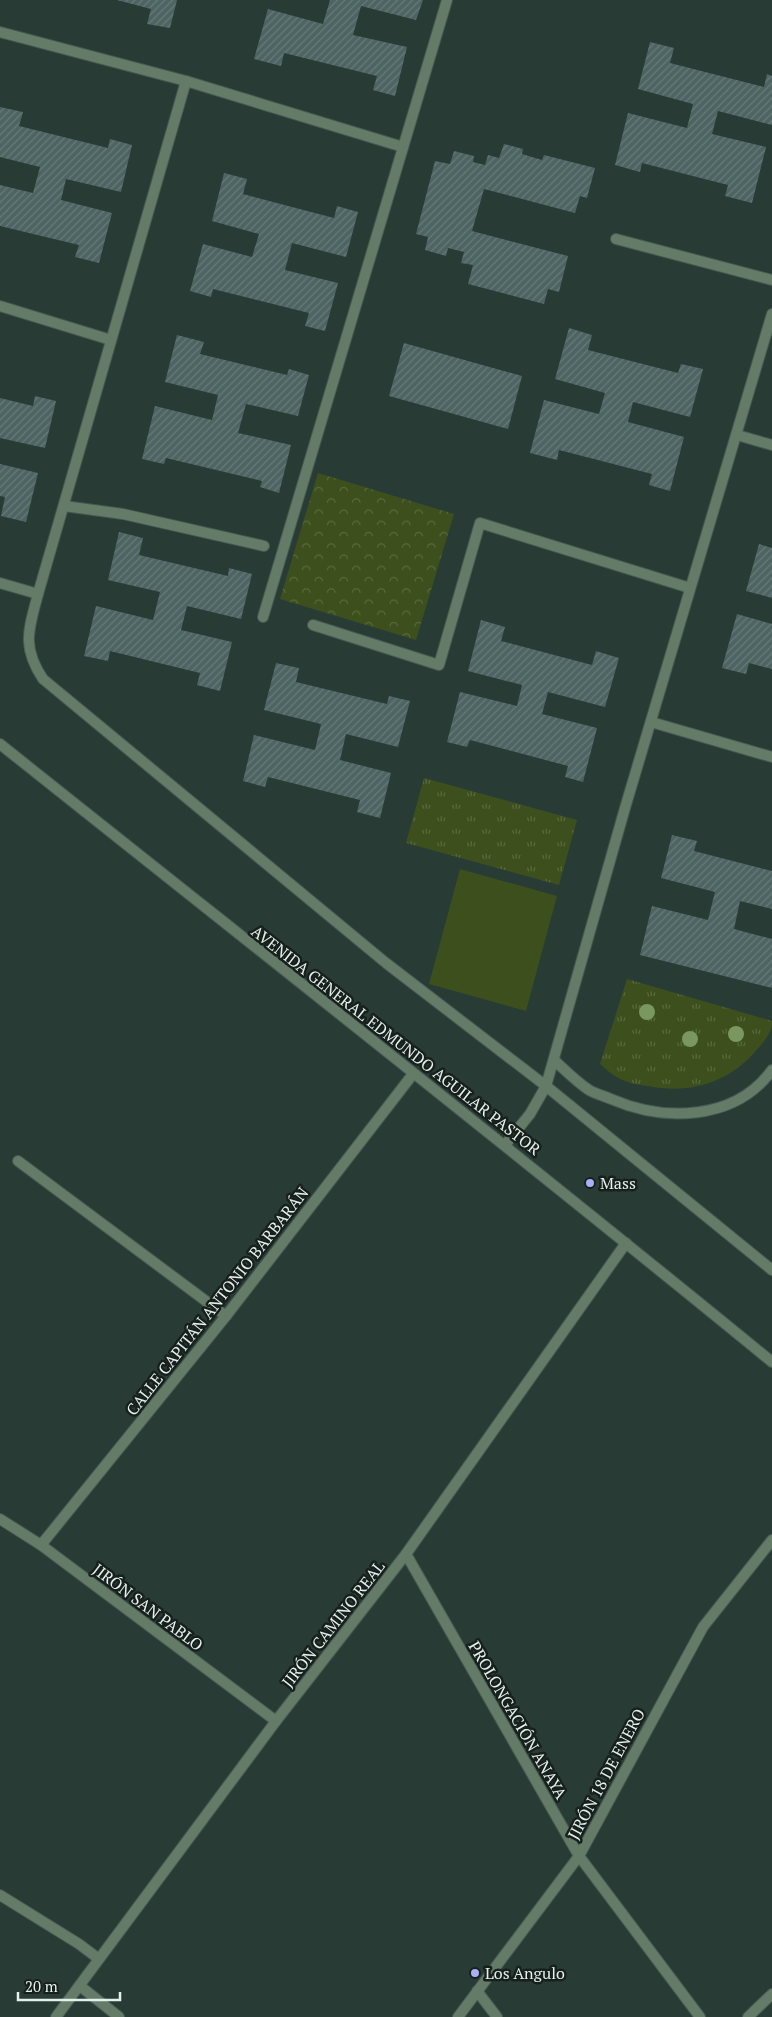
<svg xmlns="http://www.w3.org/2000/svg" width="772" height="2017" viewBox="0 0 772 2017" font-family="'PT Serif',serif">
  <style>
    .grass { fill: url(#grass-tufts) }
    .forest { fill: url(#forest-crowns) }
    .pitch { fill: #3d4f1d }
    .building { fill: url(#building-hatch) }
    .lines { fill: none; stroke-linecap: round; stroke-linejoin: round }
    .service-casing { stroke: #465952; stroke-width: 12 }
    .minor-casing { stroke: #465952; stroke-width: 12 }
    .tertiary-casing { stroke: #465952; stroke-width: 12 }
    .service { stroke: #647c67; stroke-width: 10 }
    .minor { stroke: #647c67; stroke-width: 10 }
    .tertiary { stroke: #647c67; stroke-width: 10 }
    .tree { fill: #7a9760 }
    .poi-dot { fill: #a8b0fc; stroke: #18201d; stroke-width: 2 }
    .labels { text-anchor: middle; stroke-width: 5; stroke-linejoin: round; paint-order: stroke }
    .street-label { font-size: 16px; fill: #e4f0eb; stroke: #18201d }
    .poi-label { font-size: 16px; fill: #e4f0eb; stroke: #18201d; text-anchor: start }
  </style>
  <defs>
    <pattern id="grass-tufts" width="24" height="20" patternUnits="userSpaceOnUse" patternTransform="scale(1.25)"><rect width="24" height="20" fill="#3d4f1d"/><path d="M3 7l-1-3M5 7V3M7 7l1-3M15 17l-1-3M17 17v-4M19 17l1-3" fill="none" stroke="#59693e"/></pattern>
    <pattern id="forest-crowns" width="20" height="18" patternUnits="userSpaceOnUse" patternTransform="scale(1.25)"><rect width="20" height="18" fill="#3d4f1d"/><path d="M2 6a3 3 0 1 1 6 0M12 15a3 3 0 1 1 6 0" fill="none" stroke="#59693e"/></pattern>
    <pattern id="building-hatch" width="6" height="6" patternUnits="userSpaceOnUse" patternTransform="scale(1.25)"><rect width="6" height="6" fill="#4d6463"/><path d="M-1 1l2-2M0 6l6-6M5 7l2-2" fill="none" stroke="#667a7a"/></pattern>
  </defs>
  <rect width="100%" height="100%" fill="#283c35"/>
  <g class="grass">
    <polygon points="424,778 577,820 559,885 406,843"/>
    <path d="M627,979L772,1021C772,1034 762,1044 753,1054C725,1084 689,1094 648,1086C638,1085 624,1082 615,1076C610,1073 605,1068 600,1064Z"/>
  </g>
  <polygon class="forest" points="318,473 454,514 416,640 280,599"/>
  <polygon class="pitch" points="460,869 557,896 526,1011 429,984"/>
  <g class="building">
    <polygon points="117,0 177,0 170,28 147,24 151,9"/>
    <polygon points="330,0 423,0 416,20 361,6 353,35 407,47 395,96 373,90 377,76 284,53 281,66 254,59 268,9 323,24"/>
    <polygon points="650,42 674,48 670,63 764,87 767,74 772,76 772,125 718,111 712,134 766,147 752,203 725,196 728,185 642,163 640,172 615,165 628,113 687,128 693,104 638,89"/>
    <polygon points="0,107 23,112 19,126 108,148 110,139 132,145 121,192 66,179 61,200 112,213 99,263 75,257 79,245 0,226 0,185 33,193 40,167 0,157"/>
    <polygon points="504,144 523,149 522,154 542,160 544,155 595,168 587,198 580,196 575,213 484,189 472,231 568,256 559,292 548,289 544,304 468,284 473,265 461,263 464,252 448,248 446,256 425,250 428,237 416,234 435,161 450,164 454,151 474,156 473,162 485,165 488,155 499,158"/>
    <polygon points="224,173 247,179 243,194 334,218 337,206 358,212 346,257 292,243 285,270 338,283 325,331 305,326 309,313 213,289 211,297 190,291 203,244 252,257 259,234 212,221"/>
    <polygon points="569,328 592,335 588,350 678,373 681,364 703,369 690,417 633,402 628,422 684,437 670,491 649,485 652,474 559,450 557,460 530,453 544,400 599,414 605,393 555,379"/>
    <polygon points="177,335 204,342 200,354 287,375 289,369 309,375 298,416 246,404 238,433 291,445 279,493 260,487 262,481 166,458 164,464 142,459 155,406 212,420 218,395 165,382"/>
    <polygon points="404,343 522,376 508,429 389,396"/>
    <polygon points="35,396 56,401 45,448 0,438 0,398 33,406"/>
    <polygon points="0,464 38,473 26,522 1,516 5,497 0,496"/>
    <polygon points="119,532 143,538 139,555 228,576 229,568 252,574 241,619 187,606 181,630 232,642 220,691 197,685 200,673 110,651 108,661 84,656 96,606 153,620 160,592 108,580"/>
    <polygon points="759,544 772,548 772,598 746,591"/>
    <polygon points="737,614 772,624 772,669 749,663 746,674 722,668"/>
    <polygon points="481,620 505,627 501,641 592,665 596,651 619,658 605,707 548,692 542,714 597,728 583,782 565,777 568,766 470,740 467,747 447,742 460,692 517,706 522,685 468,671"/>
    <polygon points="276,663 299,668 296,682 387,704 389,696 410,701 398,747 346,734 340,760 391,773 380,818 357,812 360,800 268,777 265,787 243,781 254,735 315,750 321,724 264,710"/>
    <polygon points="672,835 697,841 694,851 772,871 772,909 740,901 734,929 772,939 772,988 640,955 652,906 708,920 715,892 661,878"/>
  </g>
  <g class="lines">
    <g class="service-casing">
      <g id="service">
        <polyline points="616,239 772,280"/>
        <polyline points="737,435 772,445"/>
        <polyline points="651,722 772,757"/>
        <polyline points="18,1161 226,1316"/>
        <polyline points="0,1895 79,1944 99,1959"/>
      </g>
    </g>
    <g class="minor-casing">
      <g id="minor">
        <polyline points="0,32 186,81 403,147"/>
        <polyline points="0,306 111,340"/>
        <polyline points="64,506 123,514 264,546"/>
        <path d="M0,583L38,594C29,629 21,646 43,679L386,963L546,1086L772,1270"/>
        <polyline points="38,594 186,81"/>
        <polyline points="263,617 447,0"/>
        <polyline points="313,625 439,665 480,523 690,588"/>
        <path d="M554,1060C565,1070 577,1082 589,1090C596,1094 604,1096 611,1099C664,1122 735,1121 772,1070"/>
        <polyline points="505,1145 530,1114 546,1086 625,808 772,314"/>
        <polyline points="0,1519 41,1545 276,1721"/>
        <polyline points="41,1545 226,1316 413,1074"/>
        <polyline points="406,1554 579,1856 700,2017"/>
        <polyline points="80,1986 119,2017"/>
        <polyline points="477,1991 497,2017"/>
        <polyline points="458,2017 579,1856 703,1627 772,1540"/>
        <polyline points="748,2017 772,1994"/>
      </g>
    </g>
    <g class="tertiary-casing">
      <g id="tertiary">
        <path d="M0,744C257,949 517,1153 772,1362"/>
        <polyline points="56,2017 276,1721 406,1554 626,1243"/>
      </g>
    </g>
    <use href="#service" class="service"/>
    <use href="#minor" class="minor"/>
    <use href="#tertiary" class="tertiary"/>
  </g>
  <g class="tree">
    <circle cx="647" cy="1012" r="8"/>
    <circle cx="736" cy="1034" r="8"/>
    <circle cx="690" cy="1039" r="8"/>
  </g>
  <g class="poi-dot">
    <circle cx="590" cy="1183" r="5"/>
    <circle cx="475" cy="1973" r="5"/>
  </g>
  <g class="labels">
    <g class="street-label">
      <text transform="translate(396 1040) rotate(38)" y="6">AVENIDA GENERAL EDMUNDO AGUILAR PASTOR</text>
      <text transform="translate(217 1301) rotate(-52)" y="6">CALLE CAPITÁN ANTONIO BARBARÁN</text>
      <text transform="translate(148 1607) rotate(37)" y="6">JIRÓN SAN PABLO</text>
      <text transform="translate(333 1624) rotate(-52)" y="6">JIRÓN CAMINO REAL</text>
      <text transform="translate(518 1720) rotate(60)" y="6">PROLONGACIÓN ANAYA</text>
      <text transform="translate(606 1774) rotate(-62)" y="6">JIRÓN 18 DE ENERO</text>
    </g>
    <g class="poi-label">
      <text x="600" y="1189">Mass</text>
      <text x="485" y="1979">Los Angulo</text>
    </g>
  </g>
  <path d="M18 1992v8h102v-8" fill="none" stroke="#e4f0eb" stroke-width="2.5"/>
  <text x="25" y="1992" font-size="15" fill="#e4f0eb" stroke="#18201d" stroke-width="4" paint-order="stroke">20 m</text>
</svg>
